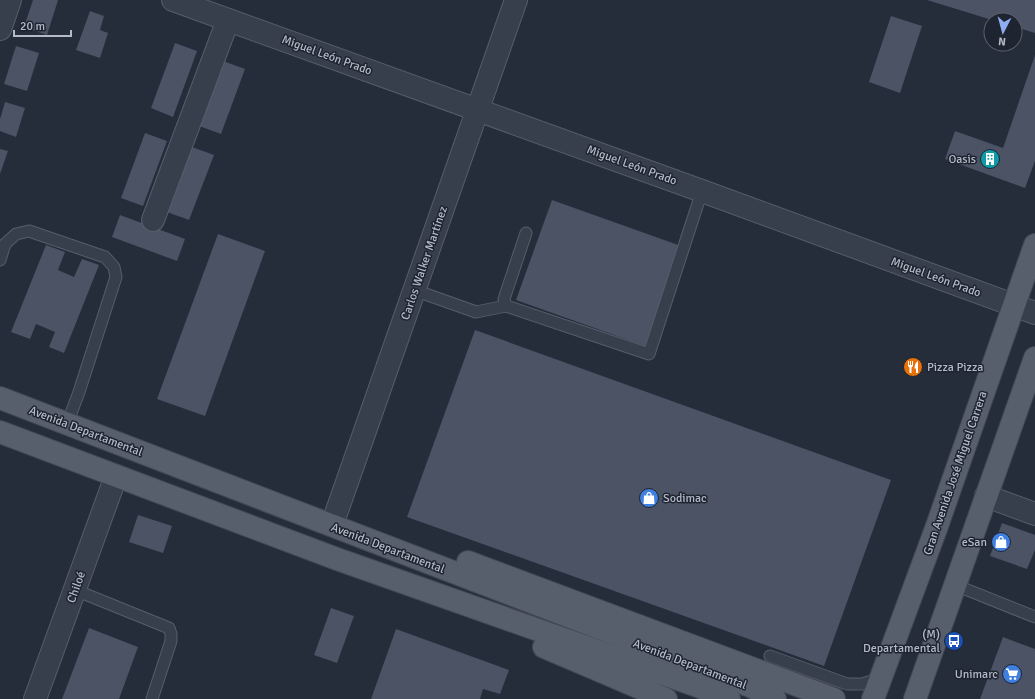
<svg xmlns="http://www.w3.org/2000/svg" width="1035" height="699" viewBox="0 0 1035 699" font-family="Signika,sans-serif">
  <style>
    .building { fill: #4b5364 }
    .lines { fill: none; stroke-linecap: round; stroke-linejoin: round }
    .service-casing { stroke: #575d6a; stroke-width: 13 }
    .minor-casing { stroke: #575d6a; stroke-width: 24 }
    .primary-casing { stroke: #424855; stroke-width: 24 }
    .service { stroke: #383f4c; stroke-width: 11 }
    .minor { stroke: #383f4c; stroke-width: 22 }
    .primary { stroke: #575e6c; stroke-width: 22 }
    .labels { text-anchor: middle; stroke-width: 3; stroke-linejoin: round; paint-order: stroke }
    .street-label { font-size: 12px; fill: #b4bac7; stroke: #1e2430 }
    .poi-label { font-size: 12px; fill: #b4bac7; stroke: #1e2430; text-anchor: end }
  </style>
  <rect width="100%" height="100%" fill="#252d3b"/>
  <g class="building">
    <polygon points="33,0 58,0 47,35 24,27"/>
    <polygon points="927,0 1035,0 1035,33 1015,27 1015,20 992,20"/>
    <polygon points="90,11 104,16 100,30 108,33 100,58 76,50"/>
    <polygon points="891,16 922,26 900,93 869,82"/>
    <polygon points="175,43 197,51 173,117 151,108"/>
    <polygon points="16,46 39,53 27,91 4,84"/>
    <polygon points="1035,55 1035,161 1025,188 945,159 955,131 1003,148"/>
    <polygon points="223,61 245,69 221,134 199,126"/>
    <polygon points="5,102 25,108 16,137 0,131 0,119"/>
    <polygon points="145,133 167,141 143,206 121,198"/>
    <polygon points="192,147 214,155 189,220 167,212"/>
    <polygon points="0,149 8,151 0,174"/>
    <polygon points="552,200 681,246 645,346 516,300"/>
    <polygon points="120,215 185,239 177,261 112,237"/>
    <polygon points="218,234 265,251 205,416 157,399"/>
    <polygon points="46,245 65,252 58,270 74,277 82,259 99,265 64,353 49,347 55,332 36,324 30,339 11,332"/>
    <polygon points="475,330 891,480 824,666 407,517"/>
    <polygon points="138,515 172,526 163,553 129,542"/>
    <polygon points="1002,523 1035,535 1035,550 1027,569 990,556"/>
    <polygon points="331,608 354,616 337,663 314,655"/>
    <polygon points="89,628 138,647 119,699 62,699"/>
    <polygon points="396,629 509,670 500,694 483,689 480,699 371,699"/>
    <polygon points="1003,637 1035,649 1035,699 980,699"/>
  </g>
  <g class="lines">
    <g class="service-casing">
      <g id="service">
        <polyline points="526,233 504,299 506,306 649,354 702,191"/>
        <polyline points="0,260 5,244 16,234 29,231 105,257 114,267 116,277 79,392 67,424"/>
        <polyline points="414,290 476,312 506,306"/>
        <polyline points="955,585 1035,617"/>
        <polyline points="75,590 169,628 171,634 171,641 152,699"/>
        <polyline points="770,656 847,684 862,684 872,681 881,677"/>
      </g>
    </g>
    <g class="minor-casing">
      <g id="minor">
        <polyline points="173,0 702,191 1035,313"/>
        <polyline points="0,29 10,0"/>
        <polyline points="153,220 228,20"/>
        <polyline points="986,496 1035,514"/>
        <polyline points="332,525 516,0"/>
        <polyline points="35,699 116,476"/>
      </g>
    </g>
    <g class="primary-casing">
      <g id="primary">
        <polyline points="0,398 750,686 775,699"/>
        <polyline points="0,432 337,559 700,687 729,699"/>
        <polyline points="468,562 834,699"/>
        <polyline points="544,647 666,699"/>
        <polyline points="873,699 937,526 1035,245"/>
        <polyline points="915,699 1035,358"/>
      </g>
    </g>
    <use href="#service" class="service"/>
    <use href="#minor" class="minor"/>
    <use href="#primary" class="primary"/>
  </g>
  <defs>
    <g id="building-disc" transform="scale(1)"><circle r="9.5" fill="#0f9aa8" stroke="#1e2430"/><path d="M-4-6H4V6H1V3H-1V6H-4ZM-2.5-4.3h1.7v1.8h-1.7ZM.8-4.3h1.7v1.8H.8ZM-2.5-1h1.7V.8h-1.7ZM.8-1h1.7V.8H.8Z" fill="#fff"/></g>
    <g id="restaurant-disc" transform="scale(1)"><circle r="9.5" fill="#e8710a" stroke="#1e2430"/><path d="M-5-6h1v4h1v-4h1v4h1v-4h1v5L-1.5 .5V6h-2V.5L-5-1ZM5-6V6H3V1.5H1.5Q1.5-4 5-6Z" fill="#fff"/></g>
    <g id="shop-disc" transform="scale(1)"><circle r="9.5" fill="#3f7fe0" stroke="#1e2430"/><path d="M-5-2.5h2.3a2.7 3.5 0 0 1 5.4 0H5L5.5 6h-11ZM-1.5-2.5h3a1.5 2.3 0 0 0-3 0Z" fill="#fff"/></g>
    <g id="bus-disc" transform="scale(1)"><circle r="9.5" fill="#1a4fb4" stroke="#1e2430"/><path d="M-5-6H5V4H4V6H2V4H-2V6H-4V4H-5ZM-3.5-4V0h7V-4ZM-3.5 1.2v1.5H-2V1.2ZM2 1.2v1.5H3.5V1.2Z" fill="#fff"/></g>
    <g id="supermarket-disc" transform="scale(1)"><circle r="9.5" fill="#3f7fe0" stroke="#1e2430"/><path d="M-6-5.5h2.5l.6 2H6L4.5 2H-2.5L-4.4-4H-6ZM-1.5 3.2a1.3 1.3 0 1 0 .1 0ZM3 3.2a1.3 1.3 0 1 0 .1 0Z" fill="#fff"/></g>
  </defs>
  <g fill-rule="evenodd">
    <use href="#building-disc" x="990" y="159"/>
    <use href="#restaurant-disc" x="913" y="367"/>
    <use href="#shop-disc" x="649" y="498"/>
    <use href="#shop-disc" x="1001" y="542"/>
    <use href="#bus-disc" x="954" y="641"/>
    <use href="#supermarket-disc" x="1012" y="674"/>
  </g>
  <g class="labels">
    <g class="street-label">
      <text transform="translate(327 55) rotate(20)" y="4">Miguel León Prado</text>
      <text transform="translate(632 165) rotate(20)" y="4">Miguel León Prado</text>
      <text transform="translate(424 263) rotate(-71)" y="4">Carlos Walker Martínez</text>
      <text transform="translate(936 277) rotate(20)" y="4">Miguel León Prado</text>
      <text transform="translate(86 431) rotate(21)" y="4">Avenida Departamental</text>
      <text transform="translate(955 473) rotate(-71)" y="4">Gran Avenida José Miguel Carrera</text>
      <text transform="translate(388 548) rotate(21)" y="4">Avenida Departamental</text>
      <text transform="translate(76 587) rotate(-70)" y="4">Chiloé</text>
      <text transform="translate(690 664) rotate(21)" y="4">Avenida Departamental</text>
    </g>
    <g class="poi-label">
      <text x="976" y="163">Oasis</text>
      <text x="927" y="371" text-anchor="start">Pizza Pizza</text>
      <text x="663" y="502" text-anchor="start">Sodimac</text>
      <text x="987" y="546">eSan</text>
      <text x="940" y="638">(M)<tspan x="940" dy="14">Departamental</tspan></text>
      <text x="998" y="678">Unimarc</text>
    </g>
  </g>
  <g transform="translate(1003 32) rotate(186)"><circle r="19" fill="#1e2430" stroke="#5a606c"/>
  <path d="M0-3L7 15L0 10L-7 15Z" fill="#8fadf1"/>
  <text y="-6" font-size="11" font-weight="bold" text-anchor="middle" fill="#b4bac7">N</text>
  </g>
  <path d="M14 30v6h57v-6" fill="none" stroke="#b4bac7" stroke-width="2"/>
  <text x="20" y="30" font-size="12" fill="#b4bac7" stroke="#1e2430" stroke-width="3" paint-order="stroke">20 m</text>
</svg>
